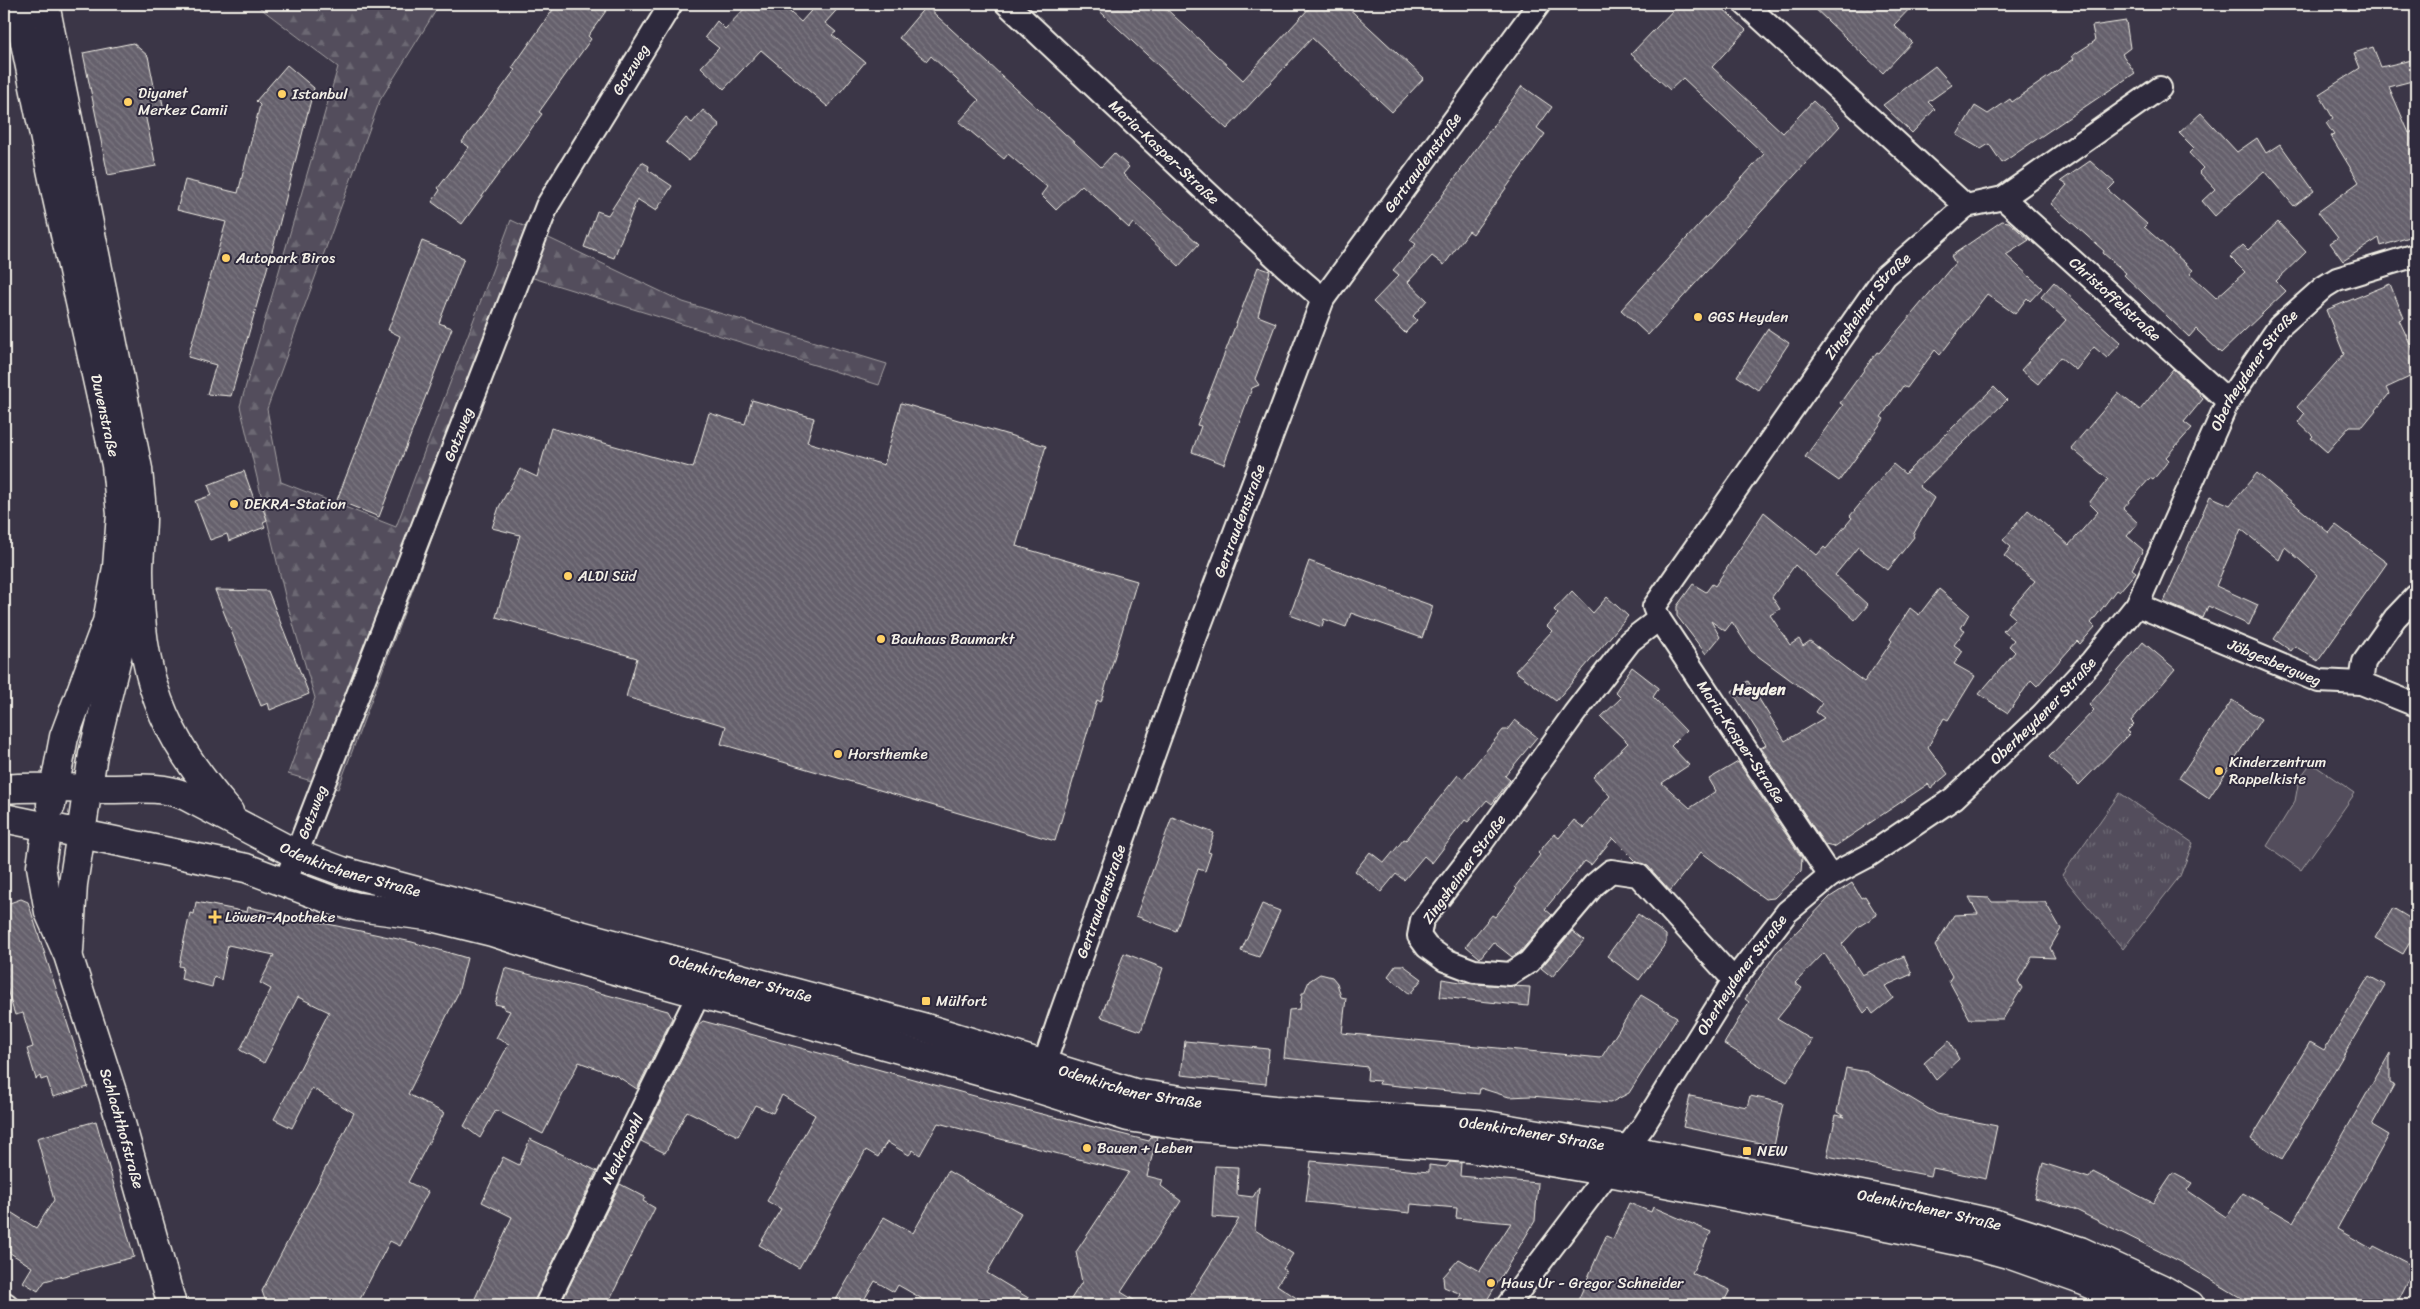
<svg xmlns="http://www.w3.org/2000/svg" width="2420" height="1309" viewBox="0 0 2420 1309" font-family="Sriracha,sans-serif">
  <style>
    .grass { fill: url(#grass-tufts); stroke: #a4a0a2 }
    .forest { fill: url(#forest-firs); stroke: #a4a0a2 }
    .pitch { fill: #534e5c; stroke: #a4a0a2 }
    .building { fill: url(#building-back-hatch); stroke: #f4f1e8 }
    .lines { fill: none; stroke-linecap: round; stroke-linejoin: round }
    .street-casing { stroke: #f4f1e8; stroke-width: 26 }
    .secondary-casing { stroke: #f4f1e8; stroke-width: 31 }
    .primary-casing { stroke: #f4f1e8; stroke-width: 31 }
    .street { stroke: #2f2a3d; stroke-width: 22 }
    .secondary { stroke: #2f2a3d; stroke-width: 28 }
    .primary { stroke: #2f2a3d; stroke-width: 28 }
    .poi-dot { fill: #ffd166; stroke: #2f2a3d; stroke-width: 2 }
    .labels { text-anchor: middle; stroke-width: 4; stroke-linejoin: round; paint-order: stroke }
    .street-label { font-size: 15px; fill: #f4f1e8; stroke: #2f2a3d }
    .poi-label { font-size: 15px; fill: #f4f1e8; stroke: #2f2a3d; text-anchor: start }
    .neighbourhood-label { font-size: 16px; font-weight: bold; fill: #f4f1e8; stroke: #2f2a3d }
  </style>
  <defs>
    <pattern id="grass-tufts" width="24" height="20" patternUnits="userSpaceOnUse" patternTransform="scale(1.25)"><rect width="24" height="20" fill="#534e5c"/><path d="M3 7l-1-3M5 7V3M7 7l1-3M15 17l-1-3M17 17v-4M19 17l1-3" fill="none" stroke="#6c6873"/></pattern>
    <pattern id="forest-firs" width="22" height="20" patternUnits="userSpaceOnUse" patternTransform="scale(1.25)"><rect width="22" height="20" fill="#534e5c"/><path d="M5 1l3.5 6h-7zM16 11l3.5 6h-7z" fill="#6c6873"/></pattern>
    <pattern id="building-back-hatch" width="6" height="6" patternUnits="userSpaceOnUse" patternTransform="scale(1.25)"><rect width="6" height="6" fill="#65616c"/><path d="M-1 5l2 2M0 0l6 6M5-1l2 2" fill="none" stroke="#7c7881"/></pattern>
  </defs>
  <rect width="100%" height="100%" fill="#3b3647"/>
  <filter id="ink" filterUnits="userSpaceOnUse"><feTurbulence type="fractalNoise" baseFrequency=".02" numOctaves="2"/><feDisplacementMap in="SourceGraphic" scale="10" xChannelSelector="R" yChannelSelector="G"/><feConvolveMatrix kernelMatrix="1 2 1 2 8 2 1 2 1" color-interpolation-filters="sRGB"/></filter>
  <g filter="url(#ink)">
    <polygon class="grass" points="2120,793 2193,843 2180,876 2123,949 2062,875"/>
    <polygon class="forest" points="255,4 440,4 380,100 267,409 281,482 396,527 511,220 683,302 887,364 879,385 530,277 338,789 288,774 315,698 286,600 240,406 338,67"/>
    <polygon class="pitch" points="2311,763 2355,793 2301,870 2267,846 2295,801 2299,779"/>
    <g class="building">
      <polygon points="557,4 611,4 588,36 591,39 539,112 542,114 462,224 432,202 440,190 438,188 469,147 462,142 515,70 512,68"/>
      <polygon points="749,4 781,4 801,22 817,4 842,4 825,23 836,32 832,35 865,62 828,107 761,50 724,89 701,67 719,48 705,37 717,21 725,29"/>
      <polygon points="1092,4 1161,4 1243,80 1313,4 1344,4 1424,78 1392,112 1312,38 1227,129"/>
      <polygon points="1679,4 1718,4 1746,30 1712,67 1783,133 1813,101 1840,126 1648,335 1621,310 1764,154 1683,78 1670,90 1631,54"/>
      <polygon points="1810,4 1914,4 1894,25 1912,42 1883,73"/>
      <polygon points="926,6 1101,167 1114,153 1129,167 1123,174 1199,244 1179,266 1133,223 1129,228 1082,185 1056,210 1041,195 1047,187 1008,154 1004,159 959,122 979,100 931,56 927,61 899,38"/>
      <polygon points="2126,21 2130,48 2122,54 2135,73 2037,139 2002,163 1989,144 1981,149 1957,135 1975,106 1988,114 2010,99 2012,102 2074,59 2072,56 2095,41 2092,26"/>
      <polygon points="133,43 148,56 155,91 160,90 164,110 145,114 156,166 108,175 83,53"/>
      <polygon points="2373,47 2381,67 2416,59 2416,80 2389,87 2409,133 2416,130 2416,235 2381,246 2379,238 2343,261 2330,243 2338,238 2318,212 2359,182 2331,136 2334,135 2326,123 2333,118 2319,94 2360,68 2354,53"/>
      <polygon points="287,65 314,88 276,237 231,396 207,394 216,365 188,357 226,222 177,210 185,180 238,193 260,105 256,101"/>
      <polygon points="1935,66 1952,85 1928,102 1935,109 1912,133 1883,105"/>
      <polygon points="1522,86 1552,107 1537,128 1545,134 1473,234 1469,231 1444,265 1432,256 1408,282 1427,300 1413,316 1417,320 1405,333 1373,302 1399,275 1393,270 1416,244 1410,240"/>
      <polygon points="703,110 720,125 689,161 666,142 686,118 692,123"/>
      <polygon points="2201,113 2237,152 2257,138 2266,153 2280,144 2314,191 2294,206 2264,171 2215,216 2202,201 2215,189 2199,172 2203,168 2189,153 2194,148 2179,133"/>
      <polygon points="2090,161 2115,183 2108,190 2147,224 2144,227 2193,270 2190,274 2216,298 2245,272 2230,257 2243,245 2248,250 2278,222 2306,252 2276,281 2286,291 2221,353 2196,329 2189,337 2124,275 2126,273 2103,253 2104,251 2051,204 2067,185 2061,181"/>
      <polygon points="642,162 649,166 648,170 672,186 656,211 637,199 614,258 584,247 597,211 608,215"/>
      <polygon points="2002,221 2009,222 2029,240 2006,255 2042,288 2030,301 2027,298 2015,314 1987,294 1940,355 1935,350 1907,388 1903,386 1881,417 1884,419 1839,481 1805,457 1843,405 1840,403 1877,352 1879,353 1955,263 1951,256"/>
      <polygon points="422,241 464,258 439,323 452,328 379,517 337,500 400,336 388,330"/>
      <polygon points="1258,267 1270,271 1258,316 1276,323 1255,379 1259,385 1252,388 1224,464 1192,452 1201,426 1197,425"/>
      <polygon points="2054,282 2121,343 2107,358 2094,347 2076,370 2060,357 2038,384 2021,370 2066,320 2041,297"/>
      <polygon points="2390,284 2404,318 2399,320 2416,356 2416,374 2386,388 2389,394 2363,426 2350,426 2327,452 2311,438 2313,436 2298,422 2304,414 2297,407 2344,354 2326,310"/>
      <polygon points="1768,329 1789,343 1758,390 1737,376"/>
      <polygon points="2173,369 2198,392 2203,399 2184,422 2192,428 2166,457 2169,460 2153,480 2150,478 2123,509 2138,523 2127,536 2143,550 2132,569 2136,572 2119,592 2116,590 2091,623 2095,627 2080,644 2077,641 2037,686 2031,680 2008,713 1979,694 2015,652 2009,646 2014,640 2003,631 2015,618 2008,612 2035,581 2004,556 2011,547 2003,540 2028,510 2069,545 2098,512 2089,503 2108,479 2071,448 2118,393 2140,410"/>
      <polygon points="1994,387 2007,400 1919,486 1934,498 1913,535 1914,537 1888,570 1858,547 1835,575 1868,605 1855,620 1795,565 1772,597 1780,609 1770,615 1790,645 1799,639 1803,646 1810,641 1864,682 1892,641 1890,639 1910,608 1919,615 1939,589 1969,614 1961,628 1965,630 1954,645 1963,651 1954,664 1975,676 1948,720 1944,718 1928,747 1948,774 1931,788 1928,784 1834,847 1825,845 1761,748 1766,745 1732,691 1748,681 1785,741 1824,718 1816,712 1822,703 1751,651 1732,622 1725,631 1711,621 1720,637 1706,654 1677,616 1677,606 1693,584 1706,592 1712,584 1715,586 1764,512 1817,555 1824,547 1826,549 1852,518 1850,516 1893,464 1905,474"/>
      <polygon points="752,400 814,418 807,442 884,465 901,403 1046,446 1016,546 1137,581 1101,702 1097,700 1055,841 721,744 726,726 626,697 637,658 496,617 520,535 492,528 499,507 520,469 537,477 551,428 693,468 709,413 745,424"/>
      <polygon points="244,471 255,502 260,500 267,520 263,522 265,527 229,541 227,534 210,540 195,501 212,495 208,485"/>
      <polygon points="2257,473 2329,533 2336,525 2387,563 2318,661 2295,646 2291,651 2274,639 2317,575 2285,547 2279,560 2241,529 2216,586 2258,605 2249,625 2208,606 2203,618 2164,602 2210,496 2230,505"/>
      <polygon points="1309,561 1433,606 1422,638 1351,613 1346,627 1324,619 1322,627 1290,615"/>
      <polygon points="215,590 268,591 309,694 270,710 268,703 261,706"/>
      <polygon points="1572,591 1593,613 1607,597 1628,616 1556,701 1515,671 1552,631 1547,626 1558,614 1554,610"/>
      <polygon points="2143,642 2175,669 2131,721 2134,724 2127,731 2130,733 2079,785 2049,757 2094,710 2089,705"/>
      <polygon points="1632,667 1659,688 1653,697 1686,731 1671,746 1689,765 1662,783 1690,808 1716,791 1709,779 1738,762 1802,858 1801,872 1774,898 1765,899 1701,852 1670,891 1648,866 1637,862 1613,838 1591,865 1585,861 1545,909 1552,915 1520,952 1512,957 1493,942 1480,958 1466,946 1492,915 1495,917 1517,889 1515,887 1540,855 1538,853 1554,834 1559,838 1574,820 1584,828 1610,796 1593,777 1628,743 1601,717 1621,698 1615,692"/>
      <polygon points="2232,700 2261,719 2209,798 2179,778"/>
      <polygon points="1515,720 1537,737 1505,776 1510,780 1492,804 1487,800 1468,822 1465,820 1432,863 1424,856 1404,880 1396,874 1381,892 1355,871 1370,852 1384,863 1404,839 1406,840 1458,775 1463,779 1503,730 1507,730"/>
      <polygon points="1172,817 1214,833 1208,852 1211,853 1205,871 1198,869 1176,931 1136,916"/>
      <polygon points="1852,883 1861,898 1865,896 1877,915 1858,927 1842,944 1862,975 1904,956 1912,974 1885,986 1893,998 1873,1014 1869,1008 1864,1013 1824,953 1795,983 1802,988 1777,1019 1812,1040 1787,1082 1724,1044 1749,1002 1745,999 1776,953 1830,897"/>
      <polygon points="1969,897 1989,898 1992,902 2045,902 2061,929 2050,948 2055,958 2032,957 2018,981 2022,988 2003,1019 1970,1019 1949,981 1952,976 1935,946 1954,915 1978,914"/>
      <polygon points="21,899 28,902 88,1087 53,1097 47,1078 41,1080 40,1076 36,1079 27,1049 33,1047 23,1013 15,1015 4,980 4,905"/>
      <polygon points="196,902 247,912 248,907 412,942 467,958 458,993 408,1094 444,1113 408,1182 428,1192 400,1246 390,1241 357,1305 267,1305 262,1291 354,1113 312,1088 292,1128 274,1119 329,1012 298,997 264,1063 240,1050 271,989 260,983 274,955 228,945 221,980 214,977 212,987 181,979 183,967 179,966 183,945 190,913 194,914"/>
      <polygon points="1262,904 1280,911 1259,957 1241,951"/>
      <polygon points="2393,908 2416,922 2416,932 2403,954 2375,938"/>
      <polygon points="1638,914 1666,935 1666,943 1639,980 1607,956"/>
      <polygon points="1572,931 1584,940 1552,977 1541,968"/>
      <polygon points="1124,953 1163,968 1141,1031 1101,1017"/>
      <polygon points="1396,965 1403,965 1422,979 1410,994 1388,976"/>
      <polygon points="505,968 668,1011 672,1018 637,1089 617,1076 579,1062 543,1134 496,1110 480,1138 464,1126 509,1044 496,1038 510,1011 504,1009 504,1006 495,1004"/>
      <polygon points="1320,974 1332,977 1337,983 1341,997 1346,998 1342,1033 1601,1058 1641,995 1677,1017 1629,1093 1610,1103 1531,1096 1509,1097 1480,1088 1479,1094 1379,1084 1380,1081 1367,1080 1368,1067 1284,1058 1289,1010 1300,1009 1302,993 1304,993 1309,981"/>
      <polygon points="2369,976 2385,985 2282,1159 2251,1139 2310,1042 2324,1050"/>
      <polygon points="1442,979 1473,984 1530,987 1528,1006 1440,997"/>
      <polygon points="703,1021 1018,1108 1149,1141 1152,1136 1157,1137 1147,1176 1163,1180 1161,1186 1181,1201 1121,1292 1142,1305 1067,1305 1082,1282 1076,1252 1129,1172 938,1123 920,1155 913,1150 909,1155 887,1142 878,1157 866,1150 799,1268 759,1245 781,1209 767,1201 815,1115 782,1095 773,1113 755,1105 738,1136 687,1111 665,1153 641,1141 699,1024"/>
      <polygon points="1185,1041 1269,1049 1266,1084 1181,1075"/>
      <polygon points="1949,1041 1959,1059 1936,1080 1924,1063"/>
      <polygon points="2390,1053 2390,1083 2394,1085 2372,1125 2389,1135 2337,1229 2372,1249 2374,1246 2415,1267 2396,1305 2253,1305 2181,1262 2092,1218 2074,1209 2034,1198 2043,1163 2089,1178 2093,1172 2153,1203 2173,1173 2192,1183 2187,1190 2226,1217 2243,1193 2293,1222"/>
      <polygon points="1846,1068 1867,1072 1937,1114 1997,1126 1986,1179 1933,1168 1931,1176 1827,1156 1836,1115 1845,1117 1837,1112"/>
      <polygon points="1690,1096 1747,1107 1750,1096 1783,1103 1774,1146 1683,1127"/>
      <polygon points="96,1121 134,1257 45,1281 38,1291 23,1282 32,1267 4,1249 4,1208 36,1228 54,1200 37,1138"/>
      <polygon points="530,1139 597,1171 596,1172 533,1305 472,1305 512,1217 482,1202 503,1157 519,1165"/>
      <polygon points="1311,1161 1429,1172 1429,1165 1446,1167 1450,1162 1461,1163 1460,1176 1538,1183 1535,1221 1484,1305 1456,1305 1461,1294 1444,1287 1443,1277 1459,1259 1480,1271 1511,1223 1456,1218 1457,1208 1411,1204 1410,1213 1306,1202"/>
      <polygon points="1215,1166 1238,1167 1237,1195 1253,1197 1259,1187 1255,1230 1293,1254 1283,1269 1286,1271 1277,1285 1307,1305 1184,1305 1239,1219 1212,1217"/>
      <polygon points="948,1171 1021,1213 987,1273 1040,1305 933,1305 898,1285 894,1292 875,1281 861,1305 833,1305 884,1217 913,1233"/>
      <polygon points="620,1184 645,1197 643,1201 655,1208 607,1305 560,1305"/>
      <polygon points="1629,1203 1651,1212 1653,1207 1711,1232 1692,1273 1730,1290 1722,1305 1576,1305 1606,1236 1613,1239"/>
    </g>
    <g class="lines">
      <g class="street-casing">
        <g id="street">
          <path id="s1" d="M1007,4L1286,267L1323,299"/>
          <polyline points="1745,4 1966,206"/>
          <path id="s2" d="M2003,198L2228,401"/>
          <path id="s3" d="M2137,605L2319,681L2361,683L2416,705"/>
          <polyline points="1659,619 1630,641 1574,714 1480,845 1422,920 1419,936 1427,947 1445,960 1474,971 1510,974 1529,962 1594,885 1611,871 1638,875 1734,980"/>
          <polyline points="2361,683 2364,662 2395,618 2416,596"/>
          <path id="s4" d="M1830,876L1659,619L1654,607L1885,276L1966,206L2003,198L2160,88"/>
          <path id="s5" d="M285,883L547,206L671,4"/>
          <path id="s6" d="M1039,1080L1061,1014L1191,649L1323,299L1539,4"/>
          <polyline points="4,1303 7,1305"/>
          <path id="s7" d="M546,1305L706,979"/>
          <path id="s8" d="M1508,1305L1644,1125L1734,980L1787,912L1830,876L1868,856L1954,798L2042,715L2092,661L2137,605L2228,401L2279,327L2324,287L2337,279L2416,255"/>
        </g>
      </g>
      <g class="secondary-casing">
        <g id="secondary">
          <path id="s9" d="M47,826L41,866L49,912L68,955L113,1095L172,1305"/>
          <polyline points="69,951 73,884 81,833"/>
        </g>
      </g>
      <g class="primary-casing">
        <g id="primary">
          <path id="s10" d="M17,4L57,198L116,465L121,514L117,567L107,622L64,737L51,805"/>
          <path d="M45,4L138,469C139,485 142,502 142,518C142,535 139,553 139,571C140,677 160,732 229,812"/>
          <path id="s11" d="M4,789C35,786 68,789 100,789C131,790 156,784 186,796L296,854L342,871L926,1028L1135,1093L1195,1102L1275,1110L1480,1124L1626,1149L1897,1202L1996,1224L2080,1251L2160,1288L2190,1305"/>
          <polyline points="4,818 246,868 334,901 358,907 427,916 492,932 586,962 1014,1081 1128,1117 1195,1127 1469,1148 1609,1172 1892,1227 1972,1244 2008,1254 2084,1281 2137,1305"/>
          <polyline points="81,833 93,754 132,597"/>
        </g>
      </g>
      <use href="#street" class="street"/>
      <use href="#secondary" class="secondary"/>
      <use href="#primary" class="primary"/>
    </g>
  </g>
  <g class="poi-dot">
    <circle cx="282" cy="94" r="5"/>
    <circle cx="128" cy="102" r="5"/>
    <circle cx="226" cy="258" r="5"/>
    <circle cx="1698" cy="317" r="5"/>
    <circle cx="234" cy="504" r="5"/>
    <circle cx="568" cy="576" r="5"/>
    <circle cx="881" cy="639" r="5"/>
    <circle cx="838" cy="754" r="5"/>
    <circle cx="2219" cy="771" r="5"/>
    <path d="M212.5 909.5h5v5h5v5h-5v5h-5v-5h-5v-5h5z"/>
    <rect x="921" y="996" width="10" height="10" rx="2.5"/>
    <circle cx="1087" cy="1148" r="5"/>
    <rect x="1742" y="1146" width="10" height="10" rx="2.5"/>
    <circle cx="1491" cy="1283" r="5"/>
  </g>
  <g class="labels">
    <g class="street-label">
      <text dy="5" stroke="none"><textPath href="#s5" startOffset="886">Gotzweg</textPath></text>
      <text dy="5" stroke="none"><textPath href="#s1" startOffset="216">Maria-Kasper-Straße</textPath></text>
      <text dy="5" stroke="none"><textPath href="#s6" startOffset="1000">Gertraudenstraße</textPath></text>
      <text dy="5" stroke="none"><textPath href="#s2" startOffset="151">Christoffelstraße</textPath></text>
      <text dy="5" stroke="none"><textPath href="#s4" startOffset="691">Zingsheimer Straße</textPath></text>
      <text dy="5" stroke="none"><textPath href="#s8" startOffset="1215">Oberheydener Straße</textPath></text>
      <text dy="5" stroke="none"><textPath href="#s10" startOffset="421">Duvenstraße</textPath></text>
      <text dy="5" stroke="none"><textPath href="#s5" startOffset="481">Gotzweg</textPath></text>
      <text dy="5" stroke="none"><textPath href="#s6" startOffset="594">Gertraudenstraße</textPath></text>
      <text dy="5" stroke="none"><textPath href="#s3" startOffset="149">Jöbgesbergweg</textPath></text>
      <text dy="5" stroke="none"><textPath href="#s8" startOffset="810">Oberheydener Straße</textPath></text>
      <text transform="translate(1741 742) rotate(56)" y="5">Maria-Kasper-Straße</text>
      <text dy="5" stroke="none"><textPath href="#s5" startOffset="76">Gotzweg</textPath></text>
      <text dy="5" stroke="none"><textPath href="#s11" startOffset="364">Odenkirchener Straße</textPath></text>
      <text transform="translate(1464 869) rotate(-54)" y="5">Zingsheimer Straße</text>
      <text dy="5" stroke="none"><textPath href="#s6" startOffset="189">Gertraudenstraße</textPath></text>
      <text dy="5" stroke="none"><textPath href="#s8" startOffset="405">Oberheydener Straße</textPath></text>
      <text dy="5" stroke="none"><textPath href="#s11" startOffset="769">Odenkirchener Straße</textPath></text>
      <text dy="5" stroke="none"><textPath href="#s11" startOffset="1174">Odenkirchener Straße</textPath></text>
      <text dy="5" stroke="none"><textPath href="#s9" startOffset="316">Schlachthofstraße</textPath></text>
      <text dy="5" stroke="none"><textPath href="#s11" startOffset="1579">Odenkirchener Straße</textPath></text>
      <text dy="5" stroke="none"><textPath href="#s7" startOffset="174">Neukrapohl</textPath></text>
      <text dy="5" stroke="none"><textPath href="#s11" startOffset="1984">Odenkirchener Straße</textPath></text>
    </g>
    <g class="poi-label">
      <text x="138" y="98">Diyanet<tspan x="138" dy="17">Merkez Camii</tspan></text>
      <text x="292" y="99">Istanbul</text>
      <text x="236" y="263">Autopark Biros</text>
      <text x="1708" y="322">GGS Heyden</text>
      <text x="244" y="509">DEKRA-Station</text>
      <text x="578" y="581">ALDI Süd</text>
      <text x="891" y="644">Bauhaus Baumarkt</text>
      <text x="848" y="759">Horsthemke</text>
      <text x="2229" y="767">Kinderzentrum<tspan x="2229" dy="17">Rappelkiste</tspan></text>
      <text x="225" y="922">Löwen-Apotheke</text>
      <text x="936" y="1006">Mülfort</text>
      <text x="1097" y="1153">Bauen + Leben</text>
      <text x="1757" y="1156">NEW</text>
      <text x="1501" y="1288">Haus Ur - Gregor Schneider</text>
    </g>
    <g class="neighbourhood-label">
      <text x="1759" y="695">Heyden</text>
    </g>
  </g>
  <rect width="2420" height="1309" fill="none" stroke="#2f2a3d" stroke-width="20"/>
  <rect x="10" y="10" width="2400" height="1289" fill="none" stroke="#f4f1e8" stroke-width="2" filter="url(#ink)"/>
</svg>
